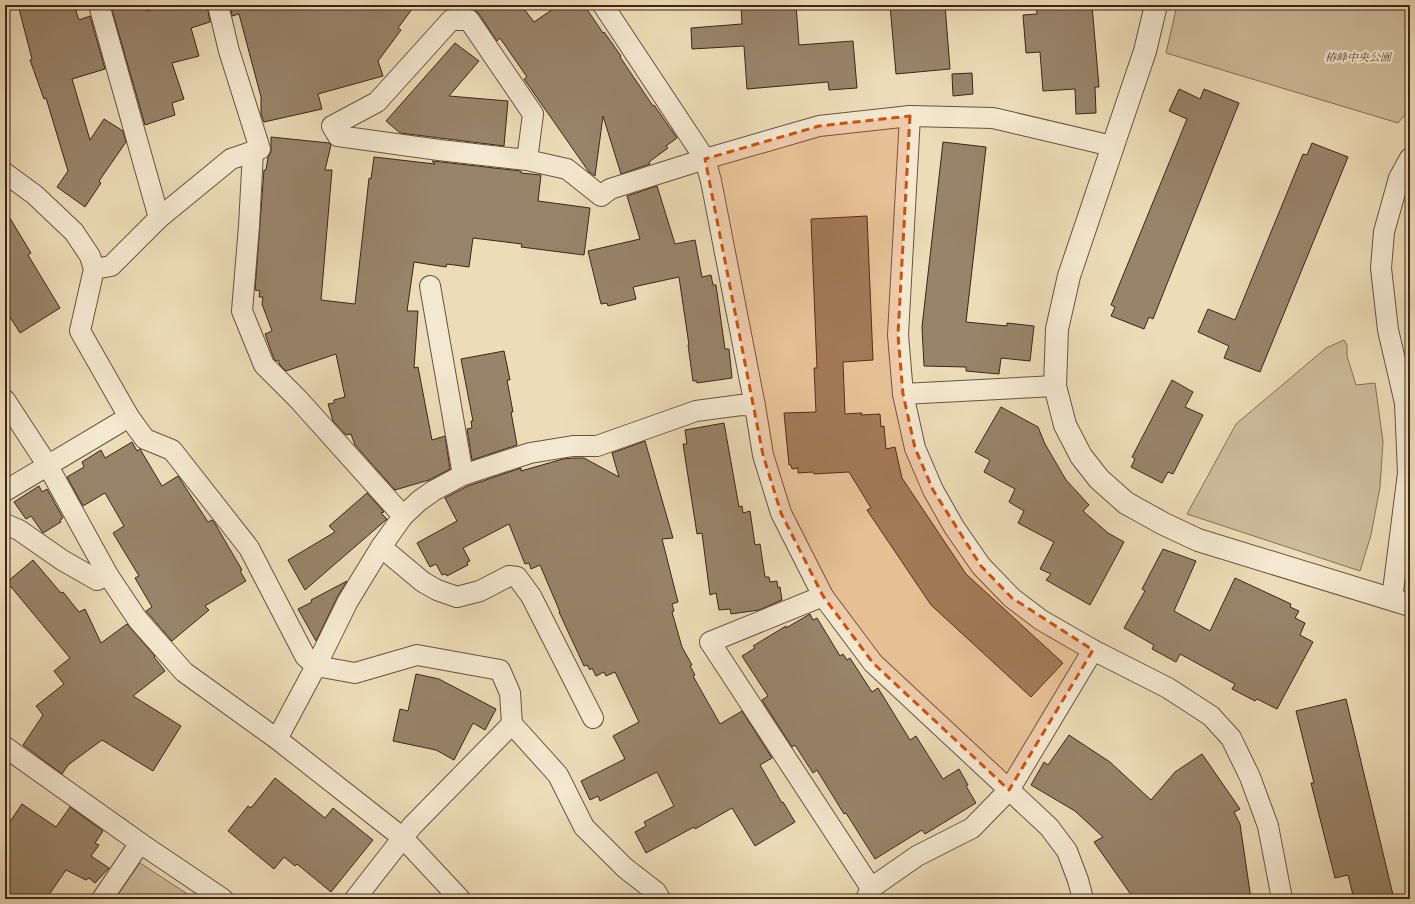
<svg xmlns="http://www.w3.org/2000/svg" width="1415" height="904" viewBox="0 0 1415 904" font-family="'Libre Caslon Text','Noto Serif JP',serif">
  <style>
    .green { fill: #cebd9c; stroke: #867159 }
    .building { fill: #98846a; stroke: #3e2516 }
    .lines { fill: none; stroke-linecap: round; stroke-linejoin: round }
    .minor-casing { stroke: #6a533e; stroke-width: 22 }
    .tertiary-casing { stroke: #6a533e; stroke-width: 24 }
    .minor { stroke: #f3e8d0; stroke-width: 20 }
    .tertiary { stroke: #f3e8d0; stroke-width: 22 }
    .marked { fill: #ce510e; fill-opacity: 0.2; stroke: #ce510e; stroke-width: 3; stroke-dasharray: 8 5; stroke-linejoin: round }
    .labels { text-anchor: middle; stroke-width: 4; stroke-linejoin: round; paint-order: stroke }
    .park-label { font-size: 11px; font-style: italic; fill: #624b38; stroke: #f3e8d0 }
  </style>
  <rect width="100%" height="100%" fill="#ecdcb7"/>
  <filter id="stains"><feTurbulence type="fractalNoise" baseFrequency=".005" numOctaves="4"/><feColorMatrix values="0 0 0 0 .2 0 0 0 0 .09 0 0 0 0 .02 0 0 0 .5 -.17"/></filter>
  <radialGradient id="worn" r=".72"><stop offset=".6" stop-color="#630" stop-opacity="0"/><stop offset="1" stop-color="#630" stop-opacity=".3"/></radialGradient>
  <g class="green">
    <polygon points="1177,5 1410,5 1410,109 1398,123 1166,53"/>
    <polygon points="1344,340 1347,345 1347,356 1356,385 1375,383 1383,442 1380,487 1371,535 1360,571 1187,514 1236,424 1326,348"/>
    <polygon points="140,863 195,899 115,899"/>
  </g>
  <g class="building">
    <polygon points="18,5 74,5 79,20 90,16 105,69 72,79 90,140 104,119 123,131 126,142 99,181 101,183 85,207 57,187 68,171 46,98 44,99 30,60 32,59"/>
    <polygon points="132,5 145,5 147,11 168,5 207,5 210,22 191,28 199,56 172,63 184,99 172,103 175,115 145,125 112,10"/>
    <polygon points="230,5 415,5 398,28 401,30 378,61 383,76 318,94 322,109 264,122 261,114 261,97 239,14 232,16"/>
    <polygon points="452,5 521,5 534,22 559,5 584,5 603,33 604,32 621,56 620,57 653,106 654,105 677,138 666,146 668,148 649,162 650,164 621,174 603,116 595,176 589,172 524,79 527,77 500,38 497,41 479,14 475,10 469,8 455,8"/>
    <polygon points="741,5 796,5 799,45 853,41 857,88 829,90 828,82 747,89 744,46 692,49 691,28 742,24"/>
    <polygon points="890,5 945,5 950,69 896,74"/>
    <polygon points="1036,5 1092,5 1099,87 1095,87 1096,113 1076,114 1075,89 1043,91 1040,52 1026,53 1023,15 1037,14"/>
    <polygon points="455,43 479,61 449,96 508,101 504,146 400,133 386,121"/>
    <polygon points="972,73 973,94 953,96 952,74"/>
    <polygon points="1179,89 1200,99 1204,89 1239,103 1153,319 1149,317 1144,329 1111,316 1115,307 1111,305 1187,119 1169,111"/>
    <polygon points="271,137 329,143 331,145 325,170 332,170 321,300 355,304 369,178 371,179 374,157 435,164 432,161 521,171 521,173 541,175 538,201 590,208 584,255 521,247 522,244 473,238 469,267 447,264 446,267 414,262 407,311 418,311 414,368 418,367 432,440 445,436 450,469 429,480 395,490 355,445 351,434 346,435 333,421 328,404 334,403 334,400 345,397 336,354 286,371 280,365 278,360 276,361 274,359 265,334 272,331 262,304 263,297 259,297 260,291 255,290 264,170 266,170 268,157 271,152"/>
    <polygon points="943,142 986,147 966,322 1007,326 1007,323 1034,326 1030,361 1001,358 999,374 966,371 966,367 924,366 922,327"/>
    <polygon points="1312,143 1348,157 1260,372 1224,358 1229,346 1198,332 1208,309 1235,320 1303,154 1307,155"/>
    <polygon points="657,186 675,244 695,240 702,277 711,275 713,285 716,285 725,349 729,349 732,378 697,383 697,381 693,381 688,345 689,345 679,277 633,287 636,299 608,306 607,303 601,304 588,251 640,239 627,196"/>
    <polygon points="5,210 31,253 28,255 60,308 20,333 5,309"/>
    <polygon points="867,216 873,360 843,362 845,414 862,413 861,415 880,414 881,427 884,426 886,449 895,447 902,478 966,574 1063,663 1031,697 931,605 867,510 871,508 849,472 814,474 813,472 798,473 798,468 792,469 791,465 789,465 784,413 816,412 814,368 817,368 811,219"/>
    <polygon points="504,351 510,380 507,380 513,412 511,412 517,445 472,460 467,429 472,428 471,421 473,421 461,359"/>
    <polygon points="1172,380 1193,392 1185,407 1203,415 1173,474 1168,472 1162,483 1131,467 1135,459 1132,457"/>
    <polygon points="1001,407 1038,427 1045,444 1066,480 1089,505 1083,511 1108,533 1124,542 1090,605 1046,580 1051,574 1040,569 1054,542 1018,523 1024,511 1009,502 1015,489 984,472 990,460 975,452"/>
    <polygon points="724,423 739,507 742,506 743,513 750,511 755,545 760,544 765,577 769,577 770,582 777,581 778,588 780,587 782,600 759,610 731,614 730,609 719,610 716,593 710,595 702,533 697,534 683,444 687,444 685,430"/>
    <polygon points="645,441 673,538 662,539 678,602 672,604 674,611 672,612 682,647 692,665 690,666 695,675 693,676 720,724 742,711 772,758 760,765 782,803 783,802 795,822 755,846 732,808 695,829 694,827 646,853 635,832 646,826 644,822 674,806 657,772 600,801 598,796 590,800 581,781 625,759 613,736 639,722 615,672 606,676 604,672 596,676 592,668 590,670 587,665 584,666 559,612 560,612 540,565 531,569 529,563 525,564 509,524 463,548 470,561 467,562 468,565 447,576 446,574 442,575 436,564 430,567 417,543 457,521 445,498 468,486 521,468 521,471 563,459 574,458 584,458 619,477 612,453"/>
    <polygon points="132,442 137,451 140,449 162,486 178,476 208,522 212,520 214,522 242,570 240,571 246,581 205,606 209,610 172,641 146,611 152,607 135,578 139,576 113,533 124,526 105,493 83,506 67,477 84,467 82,462 101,450 105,458"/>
    <polygon points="39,486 42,492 47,489 63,518 60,520 61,522 43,533 31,516 26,519 14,502"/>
    <polygon points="367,493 384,512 381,513 387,519 305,590 288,560 335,532 329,526"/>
    <polygon points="1163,549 1196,561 1174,611 1210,631 1235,578 1291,604 1290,607 1299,611 1295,618 1305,623 1300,635 1313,642 1277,709 1257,699 1255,701 1232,689 1235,684 1180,654 1176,662 1152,649 1154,645 1124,628 1145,591 1142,589"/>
    <polygon points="33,560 61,593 63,592 79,612 85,609 101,643 127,624 155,656 154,657 165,671 133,696 181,726 153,771 102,740 68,765 62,774 23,745 43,715 36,706 64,684 54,671 70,658 7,582"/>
    <polygon points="347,581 338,596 316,641 298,609 312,602 311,600"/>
    <polygon points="810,614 813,620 817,618 840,656 843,654 847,660 850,658 872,692 878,688 910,740 916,736 943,779 959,769 968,785 966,786 976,803 925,834 922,830 875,859 846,813 844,814 817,770 813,773 795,745 792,747 762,700 768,696 742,656 755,648 753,646 786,626 786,628"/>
    <polygon points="416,674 439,679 496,709 485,730 473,723 454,760 436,750 393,741 400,709 408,711"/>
    <polygon points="1346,699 1394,899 1354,899 1348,875 1335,878 1311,783 1314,783 1296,711"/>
    <polygon points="1069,735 1110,762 1151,800 1175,772 1202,754 1240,809 1234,812 1240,824 1251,899 1134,899 1094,842 1103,837 1075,811 1031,785 1044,762 1048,765"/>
    <polygon points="275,778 325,818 333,808 373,840 331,892 297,864 295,866 284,857 274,869 228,831 248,806 251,808"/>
    <polygon points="22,804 56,827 70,807 103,831 95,843 99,845 91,856 109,868 108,869 95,883 89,878 86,880 66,870 46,899 5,899 5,829"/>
  </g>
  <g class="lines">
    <g class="minor-casing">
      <g id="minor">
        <polyline points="99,5 159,218"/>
        <polyline points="603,5 705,159 711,181 755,406 763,455 781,513 823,596 873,663 1049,827 1067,851 1078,880 1083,899"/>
        <polyline points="910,116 898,335 903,394 915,448 933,490 954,527 981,566 1012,598 1041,620 1093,650 1168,688 1211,716 1231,738 1250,777 1268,826 1282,899"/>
        <polyline points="253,152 249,226 242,311 264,365 298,399 403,516"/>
        <polyline points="527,160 439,150 338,136 332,126 377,102 451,20 469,20 533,114 527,160 567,169 601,196 610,189 705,159 819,126 910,116 993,118 1112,146"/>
        <polyline points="5,173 35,195 74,232 90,256 94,269 80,331 129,417 145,439 172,450 249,548 305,656 316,666 355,673 417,655 500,670 510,693 512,724 558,775 584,827 625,868 656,892 660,899"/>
        <polyline points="94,269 111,266 159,218 231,159 260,149 229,51 218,5"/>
        <polyline points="430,286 463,475"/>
        <polyline points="903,394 1055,386"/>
        <polyline points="5,400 48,466 108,575 138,620 184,672 277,739 403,838 460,899"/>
        <polyline points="5,491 129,417"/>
        <polyline points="5,524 19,530 62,560 97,580 108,575"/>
        <polyline points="381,547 423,582 437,590 457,597 480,591 509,576 517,577 531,596 593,718"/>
        <polyline points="823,596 710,642 871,888"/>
        <polyline points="1392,599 1408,473 1405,403 1388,330 1381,268 1384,232 1399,178 1410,158"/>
        <polyline points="277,739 316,666 348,601 381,547 403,516 419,501 433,491 463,475 530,453 573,446 597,446 696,411 741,405 755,406"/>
        <polyline points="5,747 140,843"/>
        <polyline points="102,899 140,843 223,899"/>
        <polyline points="355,899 412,826 512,724"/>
        <polyline points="866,899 871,888 917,856 972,828 1009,790 1093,650"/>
      </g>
    </g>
    <g class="tertiary-casing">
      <polyline id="tertiary" points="1156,5 1145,51 1069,276 1057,329 1055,386 1065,425 1081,456 1099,479 1126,503 1164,524 1198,540 1410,605"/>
    </g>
    <use href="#minor" class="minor"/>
    <use href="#tertiary" class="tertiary"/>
  </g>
  <path class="marked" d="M910,116L898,335L903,394L915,448L933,490L981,566L1012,598L1093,650L1009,790L873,663L823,596L781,513L763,455L705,159L819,126Z"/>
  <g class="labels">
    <g class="park-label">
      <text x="1358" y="61">椿峰中央公園</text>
    </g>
  </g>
  <rect width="1415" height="904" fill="none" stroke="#ecdcb7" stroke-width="20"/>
  <rect x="6" y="6" width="1403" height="892" fill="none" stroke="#3e2516" stroke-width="2"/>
  <rect x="10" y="10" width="1395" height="884" fill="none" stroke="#3e2516"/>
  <rect width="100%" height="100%" filter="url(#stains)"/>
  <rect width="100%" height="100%" fill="url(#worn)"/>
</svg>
